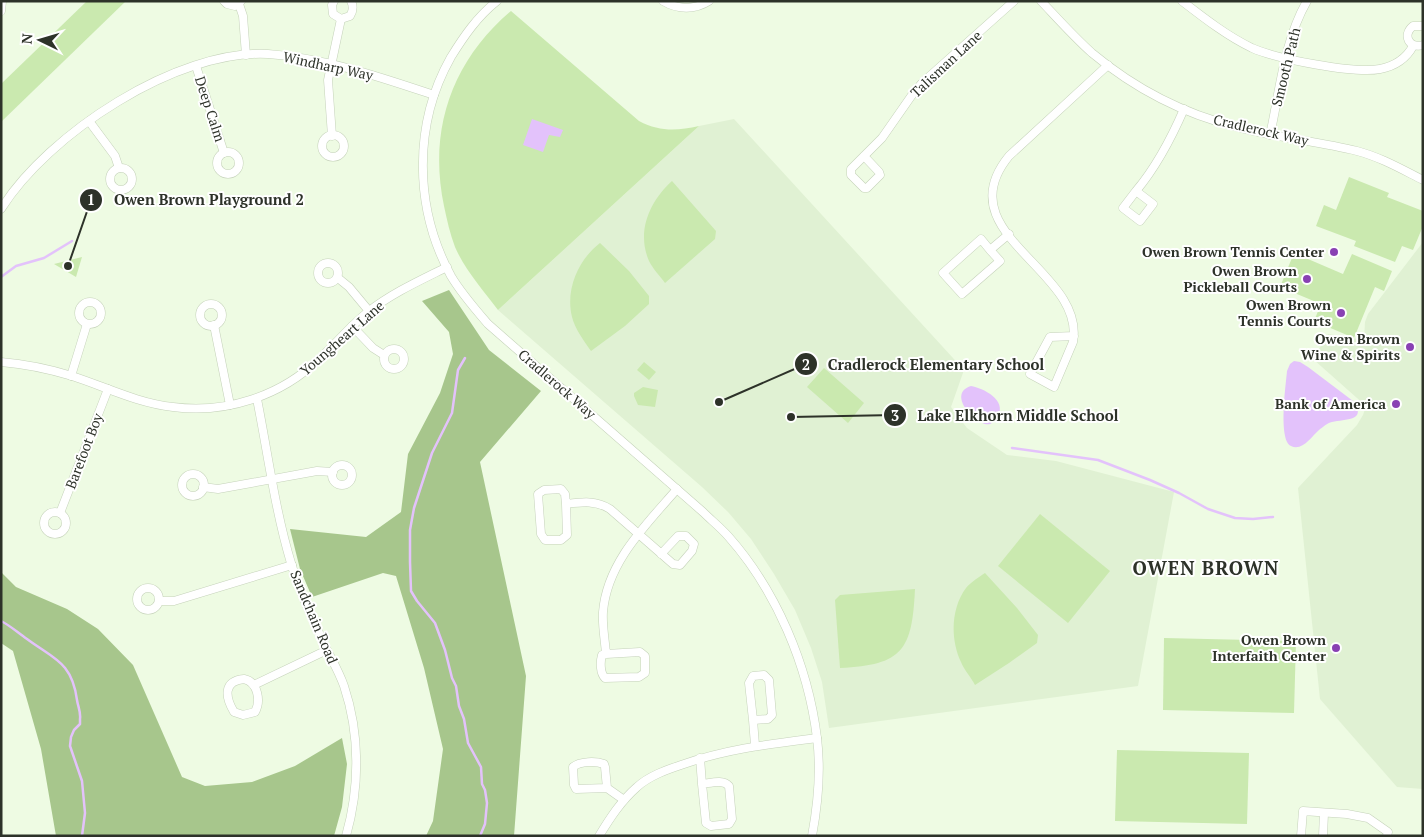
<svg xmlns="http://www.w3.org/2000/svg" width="1424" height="837" viewBox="0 0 1424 837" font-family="'PT Serif',serif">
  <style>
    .built { fill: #e0f1d3 }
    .green { fill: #cae9af }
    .forest { fill: #a7c68c }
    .water { fill: #e3c2fb }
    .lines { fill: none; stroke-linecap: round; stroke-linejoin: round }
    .stream { stroke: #e3c2fb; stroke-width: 2.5 }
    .minor-casing { stroke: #c5d2ba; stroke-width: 9 }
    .minor { stroke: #fff; stroke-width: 8 }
    .poi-dot { fill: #8941b3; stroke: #fff; stroke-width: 2 }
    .labels { text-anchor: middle; stroke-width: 4; stroke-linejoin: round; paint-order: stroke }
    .street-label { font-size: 14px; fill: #2d3229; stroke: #fff }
    .poi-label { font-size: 14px; font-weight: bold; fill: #2d3229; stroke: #fff; text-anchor: end }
    .district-label { font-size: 19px; font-weight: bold; letter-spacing: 1px; fill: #2d3229; stroke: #fff }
    .leader { fill: none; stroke: #2d3229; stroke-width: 2 }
    .callout-dot { fill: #2d3229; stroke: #fff; stroke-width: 2 }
    .mark-label { font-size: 15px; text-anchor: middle; font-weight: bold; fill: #fff }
    .callout-label { font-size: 15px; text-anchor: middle; font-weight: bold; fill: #2d3229; stroke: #fff; stroke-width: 4; stroke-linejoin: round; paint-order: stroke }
  </style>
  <rect width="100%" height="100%" fill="#eefbe3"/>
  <g class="built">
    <polygon points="734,119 964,370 951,407 967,428 1007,455 1056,461 1174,492 1138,686 829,728 822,682 811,648 795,610 774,574 751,539 728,512 702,487 498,310 699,126"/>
    <polygon points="1423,242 1423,789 1397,787 1320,699 1298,488 1357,425 1363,415 1366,406 1313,359 1328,334 1364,340 1365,322 1368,314"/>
  </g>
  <g class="green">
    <polygon points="87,1 126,1 1,122 1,84"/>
    <path d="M511,11L639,121C660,132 677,131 699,126L498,310C483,290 465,270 455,247C450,234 447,220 444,206C428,130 452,61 511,11Z"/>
    <polygon points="1349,177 1389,193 1387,197 1423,211 1423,226 1413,250 1402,246 1395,262 1354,246 1356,241 1316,226 1324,205 1336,210"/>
    <path d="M672,181L716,231L715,239L665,283C660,276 653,269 649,261C636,231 650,201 672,181Z"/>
    <path d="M600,243L629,271L649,296V304L625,326L591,351C584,341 575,329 572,317C565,289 579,259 600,243Z"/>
    <polygon points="1294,253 1343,274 1352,254 1392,271 1384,291 1375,287 1354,338 1314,321 1321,304 1280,287"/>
    <polygon points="82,257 76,277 54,264"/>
    <polygon points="644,362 656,372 649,380 637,370"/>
    <polygon points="824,368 864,403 848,423 807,387"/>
    <polygon points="643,387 658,390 655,407 638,405 634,396 634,393"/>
    <polygon points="1040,514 1110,571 1068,623 998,566"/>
    <path d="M985,573L1017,608L1038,635L1037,643L1009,663L975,685C971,677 964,670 961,662C950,639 951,608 966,588C971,582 979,577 985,573Z"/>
    <path d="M915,589C912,650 903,665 840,668L835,600L840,595Z"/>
    <polygon points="1164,638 1296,641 1294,713 1163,710"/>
    <polygon points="1117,750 1249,753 1247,824 1115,821"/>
  </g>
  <g class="forest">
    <polygon points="449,290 489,350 541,391 480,462 526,676 514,836 426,836 433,821 443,749 424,668 396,576 383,573 312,597 300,569 290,529 366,537 401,512 408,454 440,393 453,354 449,332 422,301"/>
    <polygon points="1,572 16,587 67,609 98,629 133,665 182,777 205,786 252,782 295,766 342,738 347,764 342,807 334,836 56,836 41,749 13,651 1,643"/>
  </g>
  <g class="water">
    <polygon points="532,119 563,130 560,137 549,135 543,152 523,145"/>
    <path d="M1294,361L1300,362L1308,367L1353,401C1368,421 1345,419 1332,422C1327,423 1323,427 1319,430C1312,436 1302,452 1291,446C1278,440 1286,384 1287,371L1290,364Z"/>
    <path d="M971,386C983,388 1007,400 998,416C996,418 993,423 990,424C978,428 945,394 971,386Z"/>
  </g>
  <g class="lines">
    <g class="stream">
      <polyline points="1,277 16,266 44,258 72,241"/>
      <polyline points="465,358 458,370 452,413 432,453 414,508 410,530 410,562 411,591 417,601 435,623 445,650 452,678 456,686 459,706 464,719 468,743 481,767 482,784 485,790 487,803 485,824 480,836"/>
      <polyline points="1012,448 1098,460 1150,480 1179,493 1208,509 1235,518 1253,519 1273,517"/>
      <path d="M1,621C11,626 18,633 27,639C54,659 72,662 77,700C78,707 81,712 80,719V724L74,730L71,737L70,746L82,781L85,813L82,836"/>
    </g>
    <g class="minor-casing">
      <g id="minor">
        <polyline points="224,1 227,4 235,6 241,1"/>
        <path d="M334,1L332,5L333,14L341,19L350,16C353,11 354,7 351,1"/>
        <path d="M497,1C477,17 464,36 451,57C413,124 414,208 451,276C461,293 475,309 488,324L703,512C711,520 720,527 728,536C776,590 808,665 817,738C821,770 818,804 812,836"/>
        <path d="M663,1C678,10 695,10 709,1"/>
        <path d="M1041,1C1058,19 1074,37 1092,53C1134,88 1184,114 1237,127C1276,138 1317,141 1357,151C1380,157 1401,169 1423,180"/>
        <path d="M1182,1C1204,18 1227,36 1252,48C1277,59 1355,74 1380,69C1395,66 1406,59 1413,46"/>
        <polyline points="239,4 243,16 246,55"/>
        <polyline points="1,11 2,1"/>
        <path d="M1423,26H1413C1402,35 1409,49 1423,45"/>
        <polyline points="196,66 224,153"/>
        <polyline points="89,121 115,156 119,168"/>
        <path d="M1270,135C1280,90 1284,41 1307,1"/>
        <circle cx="333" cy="146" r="11"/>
        <polyline points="332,136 328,80 341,19"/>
        <circle cx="228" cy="163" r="11"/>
        <polyline points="864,156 879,172 880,175 867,188 864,188 851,175 851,169 882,138 912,95 922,83 1014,1"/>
        <circle cx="121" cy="179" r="11"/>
        <path d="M1136,191L1123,208L1140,221L1153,204L1136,191C1157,166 1171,139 1184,109"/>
        <path d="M1,209C48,134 177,49 268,54C325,58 380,77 434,95"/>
        <polyline points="990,250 1000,261 962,294 943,273 981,239 990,250 1009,234"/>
        <circle cx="328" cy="273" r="10"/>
        <polyline points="338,278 349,287 369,311"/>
        <circle cx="90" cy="313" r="11"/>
        <circle cx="211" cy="315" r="11"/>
        <polyline points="214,325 230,405"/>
        <polyline points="352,326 373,348 384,355"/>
        <path d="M1074,336L1050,337L1030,374L1054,387L1073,342C1086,270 945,234 1009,156L1108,65"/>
        <circle cx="394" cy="359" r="10"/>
        <path d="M1,362C25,364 49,369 72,376C106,387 137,403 173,407C226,414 281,396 319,359C336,344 350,326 368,312C392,293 421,280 447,267"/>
        <polyline points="71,376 87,324"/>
        <path d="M257,399C268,454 275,510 291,563C300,593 313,620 326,648C332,660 339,672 344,686C360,734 360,787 346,836"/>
        <circle cx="342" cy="475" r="10"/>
        <circle cx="193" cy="485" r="11"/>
        <polyline points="203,487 218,489 317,471 333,472"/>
        <path d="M566,504L565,494L561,489L544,490L538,494L541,534L545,540H561L567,535L566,504C582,502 596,500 610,509L673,564L680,565L692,551L694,544L686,536H678L661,554"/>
        <circle cx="55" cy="523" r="11"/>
        <polyline points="60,513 108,389"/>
        <circle cx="148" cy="599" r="11"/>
        <polyline points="159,601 174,601 292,565"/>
        <path d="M606,654L602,655C600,662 600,673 605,678L639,677L645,673V656L640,652L606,654C605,640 602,625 603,612C607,562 646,525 677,489"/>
        <path d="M244,679C258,682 261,701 255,712L243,715L234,712C225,697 223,681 244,679Z"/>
        <polyline points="254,685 327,650"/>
        <polyline points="753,720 749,683 753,676 764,675 769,680 772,715 768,719 753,720 755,745"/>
        <path d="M700,758L702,784C711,783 723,779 729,786L732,819L729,824L711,826L706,823L702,784"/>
        <path d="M607,788L605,767L604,764C596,761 580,761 573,767L574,785L576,789L607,788L624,800"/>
        <path d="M599,836C610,818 621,801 637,787C649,776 666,770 681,765C726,749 770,744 817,738"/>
        <polyline points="1301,836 1303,811 1347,814 1368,818 1388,832 1387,836"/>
        <polyline points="1323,836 1324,813"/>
      </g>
    </g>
    <use href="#minor" class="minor"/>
  </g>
  <g class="poi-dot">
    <circle cx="1334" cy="252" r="5"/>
    <circle cx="1307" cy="279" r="5"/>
    <circle cx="1341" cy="313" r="5"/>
    <circle cx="1410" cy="347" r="5"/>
    <circle cx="1396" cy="404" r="5"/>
    <circle cx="1336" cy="648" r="5"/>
  </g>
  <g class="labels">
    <g class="street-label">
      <text transform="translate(946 64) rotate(-43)" y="5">Talisman Lane</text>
      <text transform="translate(328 66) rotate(12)" y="5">Windharp Way</text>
      <text transform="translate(1286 67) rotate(-76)" y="5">Smooth Path</text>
      <text transform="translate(210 109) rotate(72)" y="5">Deep Calm</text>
      <text transform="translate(1261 130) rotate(13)" y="5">Cradlerock Way</text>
      <text transform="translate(342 338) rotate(-41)" y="5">Youngheart Lane</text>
      <text transform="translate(557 384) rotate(41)" y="5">Cradlerock Way</text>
      <text transform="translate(84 451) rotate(-69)" y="5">Barefoot Boy</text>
      <text transform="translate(314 617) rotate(67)" y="5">Sandchain Road</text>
    </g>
    <g class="poi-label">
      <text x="1324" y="257">Owen Brown Tennis Center</text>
      <text x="1297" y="276">Owen Brown<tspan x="1297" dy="16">Pickleball Courts</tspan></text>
      <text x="1331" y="310">Owen Brown<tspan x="1331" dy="16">Tennis Courts</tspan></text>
      <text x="1400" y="344">Owen Brown<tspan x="1400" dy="16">Wine &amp; Spirits</tspan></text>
      <text x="1386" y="409">Bank of America</text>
      <text x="1326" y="645">Owen Brown<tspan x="1326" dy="16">Interfaith Center</tspan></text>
    </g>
    <g class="district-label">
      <text x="1206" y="575">OWEN BROWN</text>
    </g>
  </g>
  <path class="leader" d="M68 266L91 200M719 402L806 364M791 417L895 415"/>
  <g class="callout-dot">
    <circle cx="68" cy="266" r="5"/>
    <circle cx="719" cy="402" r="5"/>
    <circle cx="791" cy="417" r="5"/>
    <circle cx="91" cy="200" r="12"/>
    <circle cx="806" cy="364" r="12"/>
    <circle cx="895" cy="415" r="12"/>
  </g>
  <g class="mark-label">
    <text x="91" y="205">1</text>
    <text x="806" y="370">2</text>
    <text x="895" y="421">3</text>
  </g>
  <g class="callout-label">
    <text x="209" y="205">Owen Brown Playground 2</text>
    <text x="936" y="370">Cradlerock Elementary School</text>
    <text x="1018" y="421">Lake Elkhorn Middle School</text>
  </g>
  <rect width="1424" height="837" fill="none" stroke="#2d3229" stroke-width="5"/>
  <g transform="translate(40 40) rotate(275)" stroke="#ffffff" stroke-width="4" paint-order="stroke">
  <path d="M0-4L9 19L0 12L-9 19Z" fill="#2d3229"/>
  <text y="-8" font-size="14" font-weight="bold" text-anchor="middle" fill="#2d3229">N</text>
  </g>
</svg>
